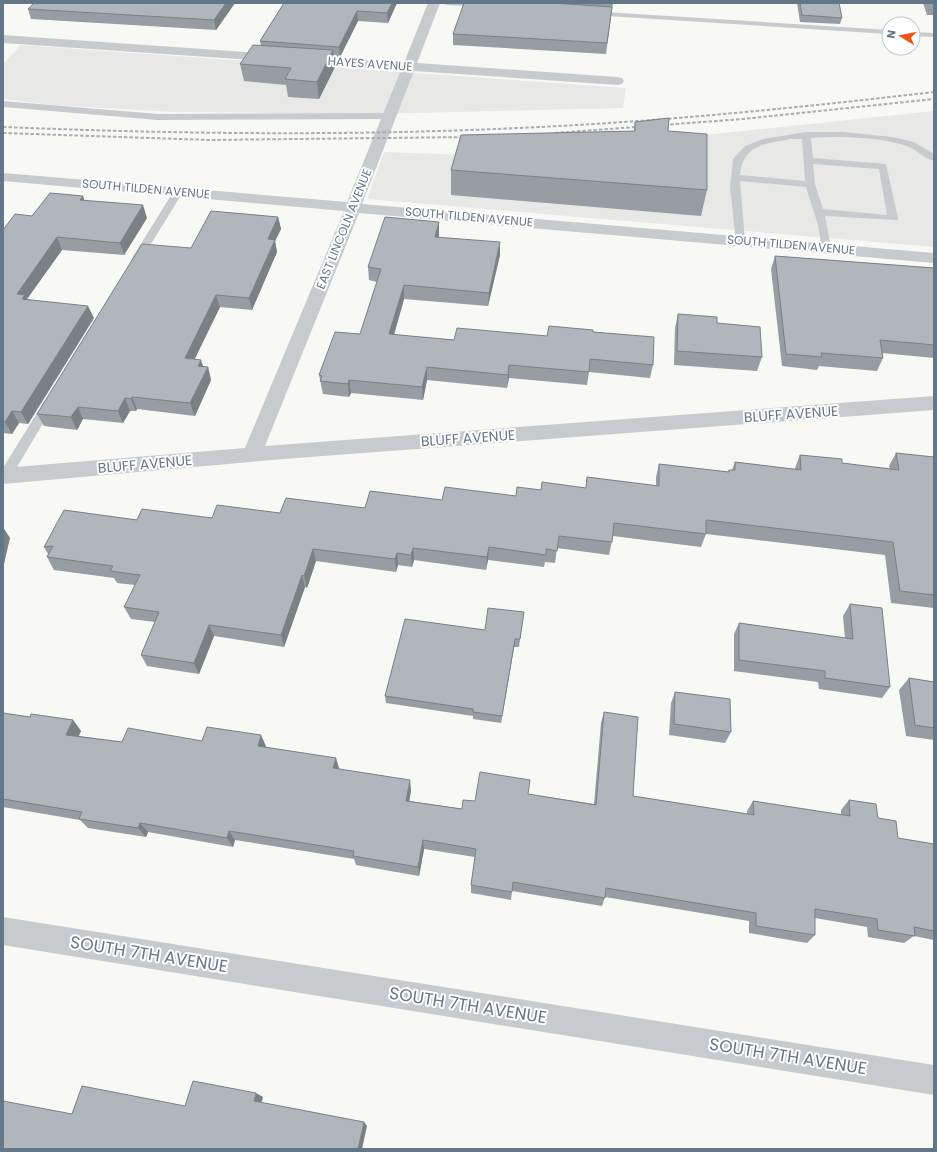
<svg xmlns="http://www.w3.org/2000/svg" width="937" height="1152" viewBox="0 0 937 1152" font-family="Poppins,sans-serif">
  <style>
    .built { fill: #e8e9e7 }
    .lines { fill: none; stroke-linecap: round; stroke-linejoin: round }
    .lane { fill: #c7cbce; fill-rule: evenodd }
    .street { fill: #c7cbce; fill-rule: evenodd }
    .rail { stroke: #a7adb3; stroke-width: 2; stroke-dasharray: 3.5 2; stroke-linecap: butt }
    .wall { fill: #969da3 }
    .shaded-wall { fill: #7a8084 }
    .building { fill: #afb7bd; stroke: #7a8084 }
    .labels { text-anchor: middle; stroke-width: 4; stroke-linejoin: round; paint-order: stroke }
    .far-street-label { font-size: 12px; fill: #647788; stroke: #fff }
    .street-label { font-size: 14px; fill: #647788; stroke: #fff }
    .near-street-label { font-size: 17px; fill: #647788; stroke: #fff }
  </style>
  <rect width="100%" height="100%" fill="#f8f8f4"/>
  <g class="built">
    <polygon points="21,45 626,88 623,108 369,114 174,112 52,105 3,99 3,64"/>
    <polygon points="934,111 934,247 367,199 384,152 466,155 590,147"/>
  </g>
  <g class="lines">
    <g class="lane">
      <polygon points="442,3 482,3 485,5 481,7 446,5"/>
      <polygon points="589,11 889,30 889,34 592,15 589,15"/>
      <polygon points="913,32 934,33 934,37 913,36"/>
      <polygon points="3,101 158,114 390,113 394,116 390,119 158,120 3,107"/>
      <path d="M806,132H844L892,137L914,142L934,154V161C923,158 915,148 904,145C875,137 840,136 811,138L813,158L886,164L898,218L897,220L825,216L831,248L826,251L822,250L818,225L806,187L740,181L745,241L740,244L736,243L730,187L733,159L745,146L763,139ZM790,139H802L805,181L740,175C743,145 764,144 790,139ZM813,164L879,169L887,215L823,209L815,184Z"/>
      <polygon points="178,189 183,192 141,260 136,263 132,262 131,260 173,192"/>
      <polygon points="49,399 53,400 55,403 10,479 3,480 3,468 45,400"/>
    </g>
    <g class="street">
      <polygon points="428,3 440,3 417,63 617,77 622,78 624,81 622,84 617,85 414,71 362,204 934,253 934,263 359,213 265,446 934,396 934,410 283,459 3,484 3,468 245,448 344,211 3,181 3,173 347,202 401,70 3,43 3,35 404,63"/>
      <polygon points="3,917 934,1065 934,1095 3,945"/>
    </g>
    <g class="rail">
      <path d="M3,127C175,134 347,136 518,128C657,122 796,108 934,92"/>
      <polyline points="3,133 210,140 471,137"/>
      <polyline points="555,133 743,119 934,99"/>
    </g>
  </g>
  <g class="wall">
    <polygon points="235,3 216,30 31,19 28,9"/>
    <polygon points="284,3 397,3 388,23 358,21 340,57 334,57 335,67 319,99 288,97 286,85 244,81 240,64 261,45 260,41"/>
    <polygon points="464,3 613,3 606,54 453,45 453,34"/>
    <polygon points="797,3 839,3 842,18 840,24 800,22"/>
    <polygon points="923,3 934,3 934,15 927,15"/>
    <polygon points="635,122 668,131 707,190 701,216 451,195 451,170 634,131"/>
    <polygon points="83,196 84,200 147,218 124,255 62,250 27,299 94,318 28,424 19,423 12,434 3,433 3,230 32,216"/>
    <polygon points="278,217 281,229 275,241 277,252 252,310 220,307 194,359 203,367 208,367 211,380 195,416 137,409 136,411 130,411 123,423 83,419 77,430 44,426 37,414 191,248"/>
    <polygon points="439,222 439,237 500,255 488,306 404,299 394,335 454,340 547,336 593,332 653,365 650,378 589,372 587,385 509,378 507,388 427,380 423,400 351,393 349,397 323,394 319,375 360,334 377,282 369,280 368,267"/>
    <polygon points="775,256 934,268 934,358 882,353 883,358 877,371 819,366 817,370 782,366 771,269"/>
    <polygon points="678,314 717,323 762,357 757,371 674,365 675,328"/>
    <polygon points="896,453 934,457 934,608 891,603 885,555 706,534 701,547 613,536 609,555 557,548 555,563 545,562 544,567 488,560 486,570 414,560 412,567 398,565 396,572 316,561 307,588 305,587 284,647 214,636 199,674 147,666 141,655 155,622 131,619 124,607 135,585 117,583 114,578 54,570 47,557 48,554 44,547 137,520 212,518 365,508 442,500 516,496 541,490 586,488 587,477 656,486 656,477 659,464 728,472 729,470 732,470 735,462 795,469 795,468 800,455 842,463 890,469 889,466"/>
    <polygon points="850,604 890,687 882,698 819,689 818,682 734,671 734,634 739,623 845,638 843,616"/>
    <polygon points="524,612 519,647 514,647 501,723 473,719 473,716 386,703 385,696"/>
    <polygon points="909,678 934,682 934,740 906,736 899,690"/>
    <polygon points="675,692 731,732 725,743 669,735 671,703"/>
    <polygon points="604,712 633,796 747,814 747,811 753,801 841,815 841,810 849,800 878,818 898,838 934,844 934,940 914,936 904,943 868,937 867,927 815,918 815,935 807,943 749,933 749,921 605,897 602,906 512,891 511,900 471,893 471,885 475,857 424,849 419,876 356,865 354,859 235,840 233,847 148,832 146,837 88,828 80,820 3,807 3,713 30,717 73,720 81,731 79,736 122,742 202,741 266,746 265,747 339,768 338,769 411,790 409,801 462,809 475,801 528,794 594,804 601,723"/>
  </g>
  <g class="shaded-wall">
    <polygon points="226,3 235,3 216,30 214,20"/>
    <polygon points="392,3 397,3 388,23 387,13"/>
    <polygon points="357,11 358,21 340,57 339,47"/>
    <polygon points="333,50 335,67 319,99 317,82"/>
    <polygon points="83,196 87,208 80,200"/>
    <polygon points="143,205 147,218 124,255 120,243"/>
    <polygon points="278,217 281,229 275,241 277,252 252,310 249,298 268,239"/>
    <polygon points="439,222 439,235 435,250 435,237"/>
    <polygon points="57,237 62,250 27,299 31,307 17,294"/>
    <polygon points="500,242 500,255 488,306 489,293"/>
    <polygon points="404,285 404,299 390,348 389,334"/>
    <polygon points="216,295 220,307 189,371 185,358"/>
    <polygon points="88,306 94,318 28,424 21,412"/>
    <polygon points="201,360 205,372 198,366"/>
    <polygon points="509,365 509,378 507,388 508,375"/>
    <polygon points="208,367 211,380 195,416 190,403"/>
    <polygon points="427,367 427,380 423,400 422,387"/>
    <polygon points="349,380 351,393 349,397 348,384"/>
    <polygon points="132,397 137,409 136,411 131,399"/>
    <polygon points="125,398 130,411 123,423 118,411"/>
    <polygon points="78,407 83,419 77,430 71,417"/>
    <polygon points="12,411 19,423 12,434 5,422"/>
    <polygon points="3,527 10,538 4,564 3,562"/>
    <polygon points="489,547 488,560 486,570 487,557"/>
    <polygon points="413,548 414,560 412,567 411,555"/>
    <polygon points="313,549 316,561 307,588 304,576"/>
    <polygon points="397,553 398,565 396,572 395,559"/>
    <polygon points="302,575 305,587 284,647 281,635"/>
    <polygon points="209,625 214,636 199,674 194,663"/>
    <polygon points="515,639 514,647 501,723 502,716"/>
    <polygon points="73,720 81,731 74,745 66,735"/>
    <polygon points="261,735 266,746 262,756 258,746"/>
    <polygon points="336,758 339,768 336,778 333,768"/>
    <polygon points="410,780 411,790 408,810 406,801"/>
    <polygon points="140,823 148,832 146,837 138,828"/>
    <polygon points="229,831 235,840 233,847 227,838"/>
    <polygon points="423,840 424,849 419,876 418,867"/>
    <polygon points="256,1093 263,1097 261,1105 254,1101"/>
    <polygon points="364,1122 367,1126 362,1149 358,1149"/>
  </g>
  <g class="building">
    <polygon points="34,3 226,3 214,20 28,9"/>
    <polygon points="284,3 392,3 387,13 357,11 339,47 260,41"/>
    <polygon points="464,3 553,3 612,7 607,43 453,34"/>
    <polygon points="800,3 839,3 842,18 802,15"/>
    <polygon points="253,45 333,50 317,82 285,79 291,68 240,64"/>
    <polygon points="669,118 668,131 707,134 707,190 451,170 461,135 635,131 635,122"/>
    <polygon points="50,193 83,196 80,200 143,205 120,243 57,237 17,294 25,295 22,299 88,306 21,412 12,411 5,422 3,422 3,230 15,214 32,216"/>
    <polygon points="211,211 278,217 268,239 275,240 249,298 216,295 185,358 201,360 198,366 208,367 190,403 132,397 131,399 125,398 118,411 78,407 71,417 37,414 142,244 191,248"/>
    <polygon points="385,217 439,222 435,237 500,242 489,293 404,285 389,334 454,340 457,328 547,336 549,326 593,330 593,332 654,337 653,365 590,359 589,372 509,365 508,375 427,367 422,387 349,380 348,384 320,381 322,376 319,375 335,332 360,334 381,269 368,267"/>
    <polygon points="775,256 934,268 934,345 880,340 883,358 821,353 822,357 786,354"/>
    <polygon points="678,314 717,317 717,323 760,327 762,357 677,351"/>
    <polygon points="896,453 934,457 934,595 900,591 893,542 706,520 706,534 614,523 612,542 559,536 557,551 546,549 546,555 489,547 487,557 413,548 411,555 397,553 395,559 313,549 304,576 302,575 281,635 209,625 194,663 141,655 159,612 124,607 140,575 110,571 113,566 47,557 53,546 44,547 64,510 137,520 142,509 212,518 217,505 280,513 286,498 365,508 370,491 442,500 445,487 516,496 517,487 541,490 542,482 586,488 587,477 659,486 659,464 729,472 729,470 735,470 735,462 801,470 800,455 842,459 842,463 899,470"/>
    <polygon points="850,604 882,608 890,687 825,678 825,671 739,660 739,623 853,639"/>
    <polygon points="488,608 524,612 520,639 515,639 502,716 473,712 473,709 385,696 405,619 485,630"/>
    <polygon points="909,678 934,682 934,728 915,725"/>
    <polygon points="675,692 730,699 731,732 674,724"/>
    <polygon points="604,712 638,717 633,796 754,815 753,801 850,816 849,800 876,804 878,818 896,821 898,838 934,844 934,931 914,927 915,936 878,930 877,919 815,909 815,935 756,926 756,913 606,888 605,898 513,882 512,892 471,885 476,849 423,840 418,867 353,856 354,851 229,831 227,838 140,823 138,828 79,819 82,812 3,799 3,713 30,717 31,714 73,720 66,735 122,742 128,728 202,741 207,727 261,735 258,746 336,758 333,768 410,780 406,801 462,809 463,800 475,801 480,772 530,780 528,794 596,805"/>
    <polygon points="193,1081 256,1093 254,1101 364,1122 358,1149 3,1149 3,1101 72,1114 82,1086 185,1106"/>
  </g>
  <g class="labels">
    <g class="far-street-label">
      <text transform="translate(370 64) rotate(4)" y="4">HAYES AVENUE</text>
      <text transform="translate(146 189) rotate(5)" y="4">SOUTH TILDEN AVENUE</text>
      <text transform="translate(469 217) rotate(5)" y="4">SOUTH TILDEN AVENUE</text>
      <text transform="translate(344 229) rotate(-68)" y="4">EAST LINCOLN AVENUE</text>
      <text transform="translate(791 245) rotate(5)" y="4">SOUTH TILDEN AVENUE</text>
    </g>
    <g class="street-label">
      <text transform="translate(791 414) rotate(-4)" y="5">BLUFF AVENUE</text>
      <text transform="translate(468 438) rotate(-4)" y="5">BLUFF AVENUE</text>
      <text transform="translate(145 464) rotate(-5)" y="5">BLUFF AVENUE</text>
    </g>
    <g class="near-street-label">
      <text transform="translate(149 954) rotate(9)" y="6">SOUTH 7TH AVENUE</text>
      <text transform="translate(468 1005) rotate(9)" y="6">SOUTH 7TH AVENUE</text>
      <text transform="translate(788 1056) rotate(9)" y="6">SOUTH 7TH AVENUE</text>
    </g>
  </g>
  <rect width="937" height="1152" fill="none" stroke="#647788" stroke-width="8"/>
  <g transform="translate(901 36) rotate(280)"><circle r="19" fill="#ffffff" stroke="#c1c9cf"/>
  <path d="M0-3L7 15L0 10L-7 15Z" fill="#f2521a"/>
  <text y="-6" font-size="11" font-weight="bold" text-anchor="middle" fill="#647788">N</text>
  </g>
</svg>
